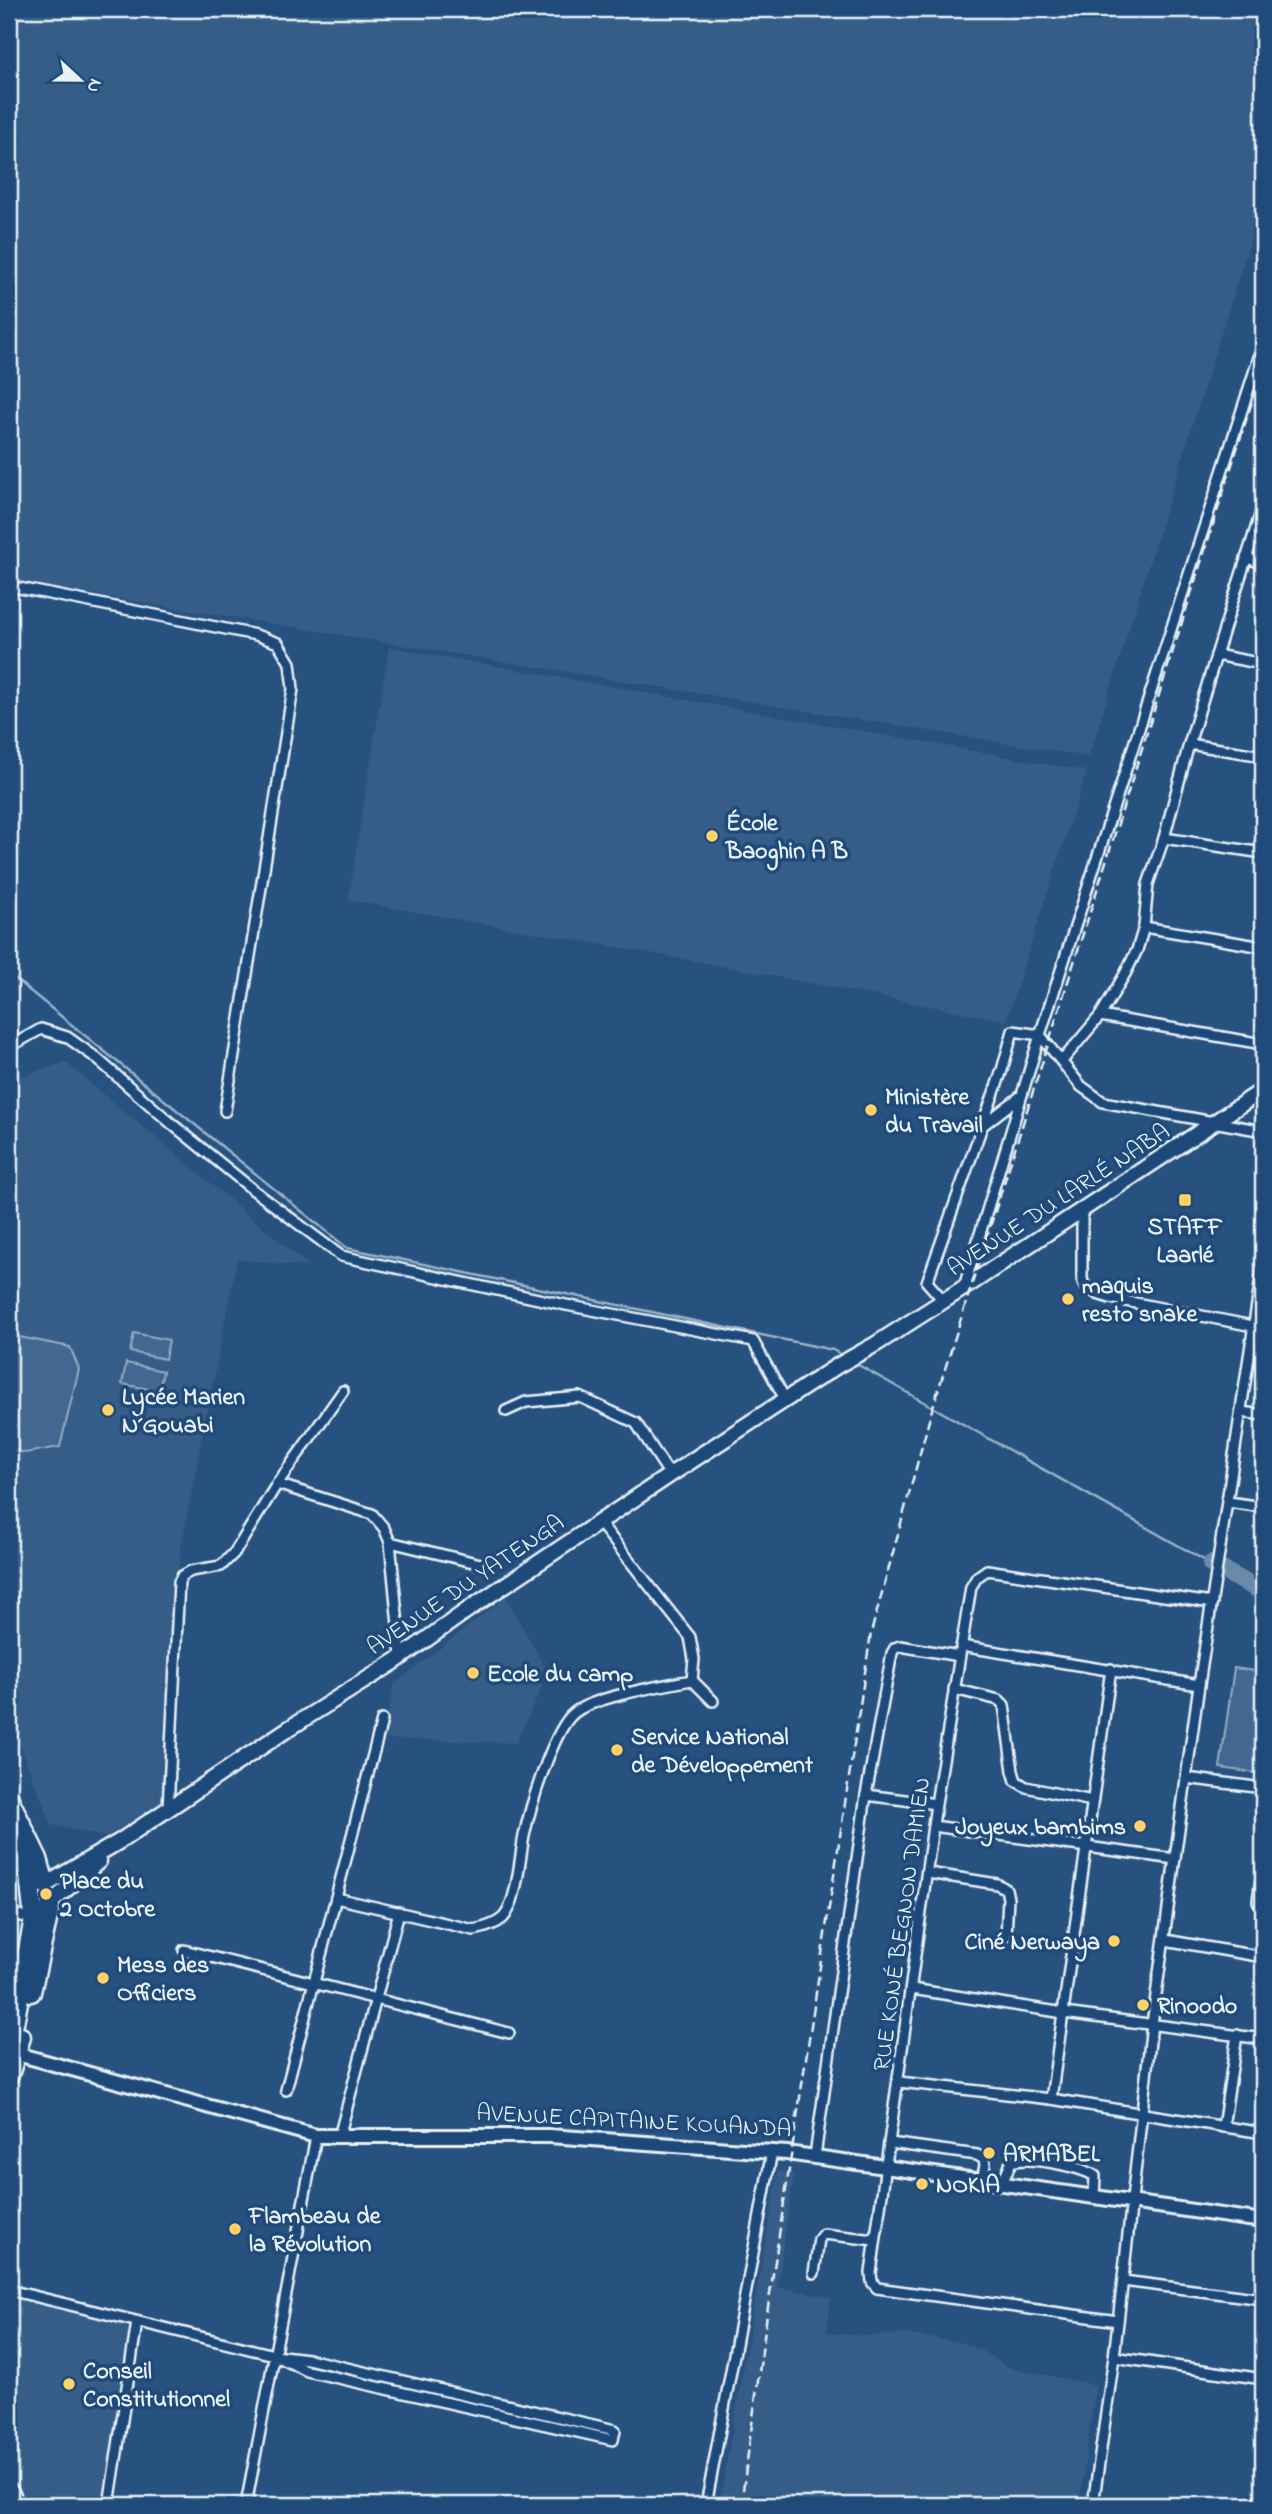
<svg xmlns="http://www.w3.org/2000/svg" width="1272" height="2514" viewBox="0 0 1272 2514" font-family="'Indie Flower',sans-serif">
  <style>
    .built { fill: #355d88 }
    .green { fill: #436891; stroke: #96acc4; stroke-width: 2 }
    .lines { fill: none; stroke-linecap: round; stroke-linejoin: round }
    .stream { stroke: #9db3c9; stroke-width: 2.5 }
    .river { stroke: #6b8aaa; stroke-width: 18 }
    .street-casing { stroke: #e8f1f8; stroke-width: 14 }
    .secondary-casing { stroke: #e8f1f8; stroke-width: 18 }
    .primary-casing { stroke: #e8f1f8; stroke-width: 19 }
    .highway-casing { stroke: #e8f1f8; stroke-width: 23 }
    .street { stroke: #1f4a7a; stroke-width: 9 }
    .secondary { stroke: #1f4a7a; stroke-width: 12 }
    .primary { stroke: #1f4a7a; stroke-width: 14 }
    .highway { stroke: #1f4a7a; stroke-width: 18 }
    .rail { stroke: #e8f1f8; stroke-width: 2.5; stroke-dasharray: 10 5; stroke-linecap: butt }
    .poi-dot { fill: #ffd166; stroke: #1f4a7a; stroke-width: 2.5 }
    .labels { text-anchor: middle; stroke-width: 7; stroke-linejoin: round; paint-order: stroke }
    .poi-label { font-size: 24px; font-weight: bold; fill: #e8f1f8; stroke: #1f4a7a; text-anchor: start }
    .street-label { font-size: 24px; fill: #e8f1f8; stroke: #1f4a7a }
  </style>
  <rect width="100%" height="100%" fill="#27517f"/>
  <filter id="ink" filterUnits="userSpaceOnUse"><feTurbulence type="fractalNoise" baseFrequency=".0143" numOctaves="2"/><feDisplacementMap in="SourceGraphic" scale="14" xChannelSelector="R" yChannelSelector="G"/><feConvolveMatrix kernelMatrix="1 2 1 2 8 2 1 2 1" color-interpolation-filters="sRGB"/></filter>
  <g filter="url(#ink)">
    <g class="built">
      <polygon points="9,9 1263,9 1263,199 1089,757 9,581"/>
      <polygon points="389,647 1087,771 1006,1021 706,963 348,900"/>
      <polygon points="65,1062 312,1268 237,1259 180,1552 165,1799 106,1837 52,1825 9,1719 9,1081"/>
      <polygon points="506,1597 546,1669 532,1678 543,1685 516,1743 382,1739 394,1684"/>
      <polygon points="778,2171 794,2173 777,2287 831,2297 827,2333 869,2336 904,2334 960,2342 983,2351 1007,2367 1096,2385 1079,2505 719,2505"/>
      <polygon points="9,2290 137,2322 108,2505 9,2505"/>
    </g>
    <g class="green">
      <polygon points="134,1333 169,1340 165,1359 130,1352"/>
      <polygon points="9,1335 70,1347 79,1369 60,1447 25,1453 9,1449"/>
      <polygon points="126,1363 163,1371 159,1391 122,1384"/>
      <polygon points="1234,1668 1263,1672 1263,1774 1220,1768"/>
    </g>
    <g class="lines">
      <g class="stream">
        <polyline points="9,974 347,1248 833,1350 845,1357"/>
        <polyline points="853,1362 1211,1564"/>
      </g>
      <polyline class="river" points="1211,1564 1263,1592"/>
      <g class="street-casing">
        <g id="street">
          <polyline points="1246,558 1263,563"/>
          <polyline points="9,586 256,635 278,643 290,663 293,689 225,1111"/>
          <polyline points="1216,655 1263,664"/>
          <polyline points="1189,744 1263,756"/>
          <polyline points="1164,838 1263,853"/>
          <polyline points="1144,927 1263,947"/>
          <polyline points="1100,1016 1263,1044"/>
          <polyline points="9,1047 41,1029 67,1037 95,1057 172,1124 252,1189 341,1256 566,1305 753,1341 785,1399"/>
          <polyline points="1062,1061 1100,1016 1125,974 1137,950 1144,927 1148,884 1164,838 1189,744 1234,597 1263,506"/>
          <polyline points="982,1126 1021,1096"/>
          <polyline points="1082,1210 1082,1279 1084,1285 1097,1294 1110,1298 1263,1328"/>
          <polyline points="964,1287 1040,1035 1263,345"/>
          <polyline points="944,1301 927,1282 1002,1070 1013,1031 1040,1035 1081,1086 1103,1102 1263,1131"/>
          <polyline points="506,1411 526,1402 580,1397 636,1423 670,1475"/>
          <polyline points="1241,1412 1263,1415"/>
          <polyline points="277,1484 372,1514 384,1528 390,1542 401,1656"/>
          <polyline points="1228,1502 1263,1507"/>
          <polyline points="599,1522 690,1637 694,1659 692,1680"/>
          <polyline points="390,1542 485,1565"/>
          <polyline points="961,1646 1199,1685"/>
          <polyline points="954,1689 999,1700 1004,1705 1013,1771 1016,1781 1026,1787 1092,1801"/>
          <polyline points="1186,1778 1263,1788"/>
          <polyline points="866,1795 936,1804"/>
          <polyline points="168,1809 179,1582 182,1576 191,1571 221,1566 235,1552 277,1484 343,1391"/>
          <polyline points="933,1826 1175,1859"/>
          <polyline points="1263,1864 1258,1901 1263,1910"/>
          <polyline points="928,1873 997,1884 1006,1889 1008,1898 1006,1936"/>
          <path d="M336,1898L474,1930C484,1928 495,1925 503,1918C517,1904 520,1856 524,1836C530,1808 553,1730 574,1713C592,1697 666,1685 692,1680L713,1701"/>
          <polyline points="9,1913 34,1919"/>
          <polyline points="1165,1940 1263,1957"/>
          <polyline points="184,1950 509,2033"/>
          <polyline points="912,1989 1064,2013 1263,2039"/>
          <polyline points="899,2082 1051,2099 1263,2133"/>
          <polyline points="286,2090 382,1720"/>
          <polyline points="1051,2099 1111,1669"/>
          <polyline points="1223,2127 1237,2035"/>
          <polyline points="339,2137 399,1912"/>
          <polyline points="890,2143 977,2155 984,2159 985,2165 982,2181"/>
          <polyline points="815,2156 866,1795 892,1653 895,1648 900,1646 959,1656"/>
          <path d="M1002,2184L1011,2162C1029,2156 1079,2166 1095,2176L1094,2197"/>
          <polyline points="814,2273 819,2239 823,2234 875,2240"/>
          <polyline points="1123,2281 1263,2299"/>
          <polyline points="9,2290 274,2355 308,2359 615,2430 613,2440 307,2371 274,2355"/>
          <polyline points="1118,2321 877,2288 872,2282 871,2273 936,1804 971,1587 977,1577 987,1570 1212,1603"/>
          <polyline points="1114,2357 1263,2379"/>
          <polyline points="109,2505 137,2322"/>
          <polyline points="246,2505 316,2136"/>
          <polyline points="706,2505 772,2151"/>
          <polyline points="1093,2505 1114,2357 1152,2024 1199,1685 1263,1265"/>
        </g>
      </g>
      <g class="secondary-casing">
        <polyline id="secondary" points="17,2054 316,2136 549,2136 787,2153 1263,2221"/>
      </g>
      <g class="primary-casing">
        <g id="primary">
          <polyline points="47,1884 120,1841 288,1729 396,1661 469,1609 670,1475 837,1366 876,1344 973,1282 1263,1090"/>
          <polyline points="54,1900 99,1861"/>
        </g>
      </g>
      <g class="highway-casing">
        <g id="highway">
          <polyline points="9,1799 38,1859 45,1884"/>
          <polyline points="31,1992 50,1907"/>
          <polyline points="9,2049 34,1919 29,1875 16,1817"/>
          <polyline points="9,2075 21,2037"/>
          <polyline points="9,2492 15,2505"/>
        </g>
      </g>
      <use href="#street" class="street"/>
      <use href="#secondary" class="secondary"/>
      <use href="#primary" class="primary"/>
      <use href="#highway" class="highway"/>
      <polyline class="rail" points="741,2505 768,2307 871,1633 931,1413 1263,367"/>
    </g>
  </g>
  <g class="poi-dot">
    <circle cx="712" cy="836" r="7"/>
    <circle cx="871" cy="1110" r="7"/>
    <rect x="1178" y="1193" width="14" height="14" rx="3.5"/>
    <circle cx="1068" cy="1299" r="7"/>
    <circle cx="108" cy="1410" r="7"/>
    <circle cx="473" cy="1673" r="7"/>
    <circle cx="617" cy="1750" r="7"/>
    <circle cx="1140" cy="1826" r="7"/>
    <circle cx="46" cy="1894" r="7"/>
    <circle cx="1114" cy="1941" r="7"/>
    <circle cx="103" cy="1978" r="7"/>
    <circle cx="1143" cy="2005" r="7"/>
    <circle cx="989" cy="2153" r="7"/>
    <circle cx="922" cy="2184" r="7"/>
    <circle cx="235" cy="2229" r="7"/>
    <circle cx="69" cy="2384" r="7"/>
  </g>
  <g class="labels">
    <g class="poi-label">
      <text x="726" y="830">École<tspan x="726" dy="28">Baoghin A B</tspan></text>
      <text x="885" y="1104">Ministère<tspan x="885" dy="28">du Travail</tspan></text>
      <text x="1185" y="1234" text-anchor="middle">STAFF<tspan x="1185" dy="28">Laarlé</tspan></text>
      <text x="1082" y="1293">maquis<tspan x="1082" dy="28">resto snake</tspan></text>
      <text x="122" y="1404">Lycée Marien<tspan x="122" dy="28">N´Gouabi</tspan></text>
      <text x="487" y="1681">Ecole du camp</text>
      <text x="631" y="1744">Service National<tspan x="631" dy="28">de Développement</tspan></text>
      <text x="1126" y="1834" text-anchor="end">Joyeux bambims</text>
      <text x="60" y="1888">Place du<tspan x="60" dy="28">2 Octobre</tspan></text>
      <text x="1100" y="1949" text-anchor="end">Ciné Nerwaya</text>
      <text x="117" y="1972">Mess des<tspan x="117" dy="28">Officiers</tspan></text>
      <text x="1157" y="2013">Rinoodo</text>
      <text x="1003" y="2161">ARMABEL</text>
      <text x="936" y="2192">NOKIA</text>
      <text x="249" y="2223">Flambeau de<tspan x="249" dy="28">la Révolution</tspan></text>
      <text x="83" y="2378">Conseil<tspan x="83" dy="28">Constitutionnel</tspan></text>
    </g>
    <g class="street-label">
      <text transform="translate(1058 1199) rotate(-33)" y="8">AVENUE DU LARLÉ NABA</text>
      <text transform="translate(465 1584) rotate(-34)" y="8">AVENUE DU YATENGA</text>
      <text transform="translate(901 1924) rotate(-82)" y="8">RUE KONÉ BEGNON DAMIEN</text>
      <text transform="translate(634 2120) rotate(3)" y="8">AVENUE CAPITAINE KOUANDA</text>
    </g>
  </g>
  <rect width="1272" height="2514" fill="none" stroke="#1f4a7a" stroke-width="35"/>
  <rect x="18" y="18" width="1237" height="2479" fill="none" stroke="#e8f1f8" stroke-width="2.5" filter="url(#ink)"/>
  <g transform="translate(80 80) rotate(112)" stroke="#1f4a7a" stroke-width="5" paint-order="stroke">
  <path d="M0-5L12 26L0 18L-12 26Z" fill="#e8f1f8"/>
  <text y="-10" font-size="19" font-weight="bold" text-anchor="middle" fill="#e8f1f8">N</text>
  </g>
</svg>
